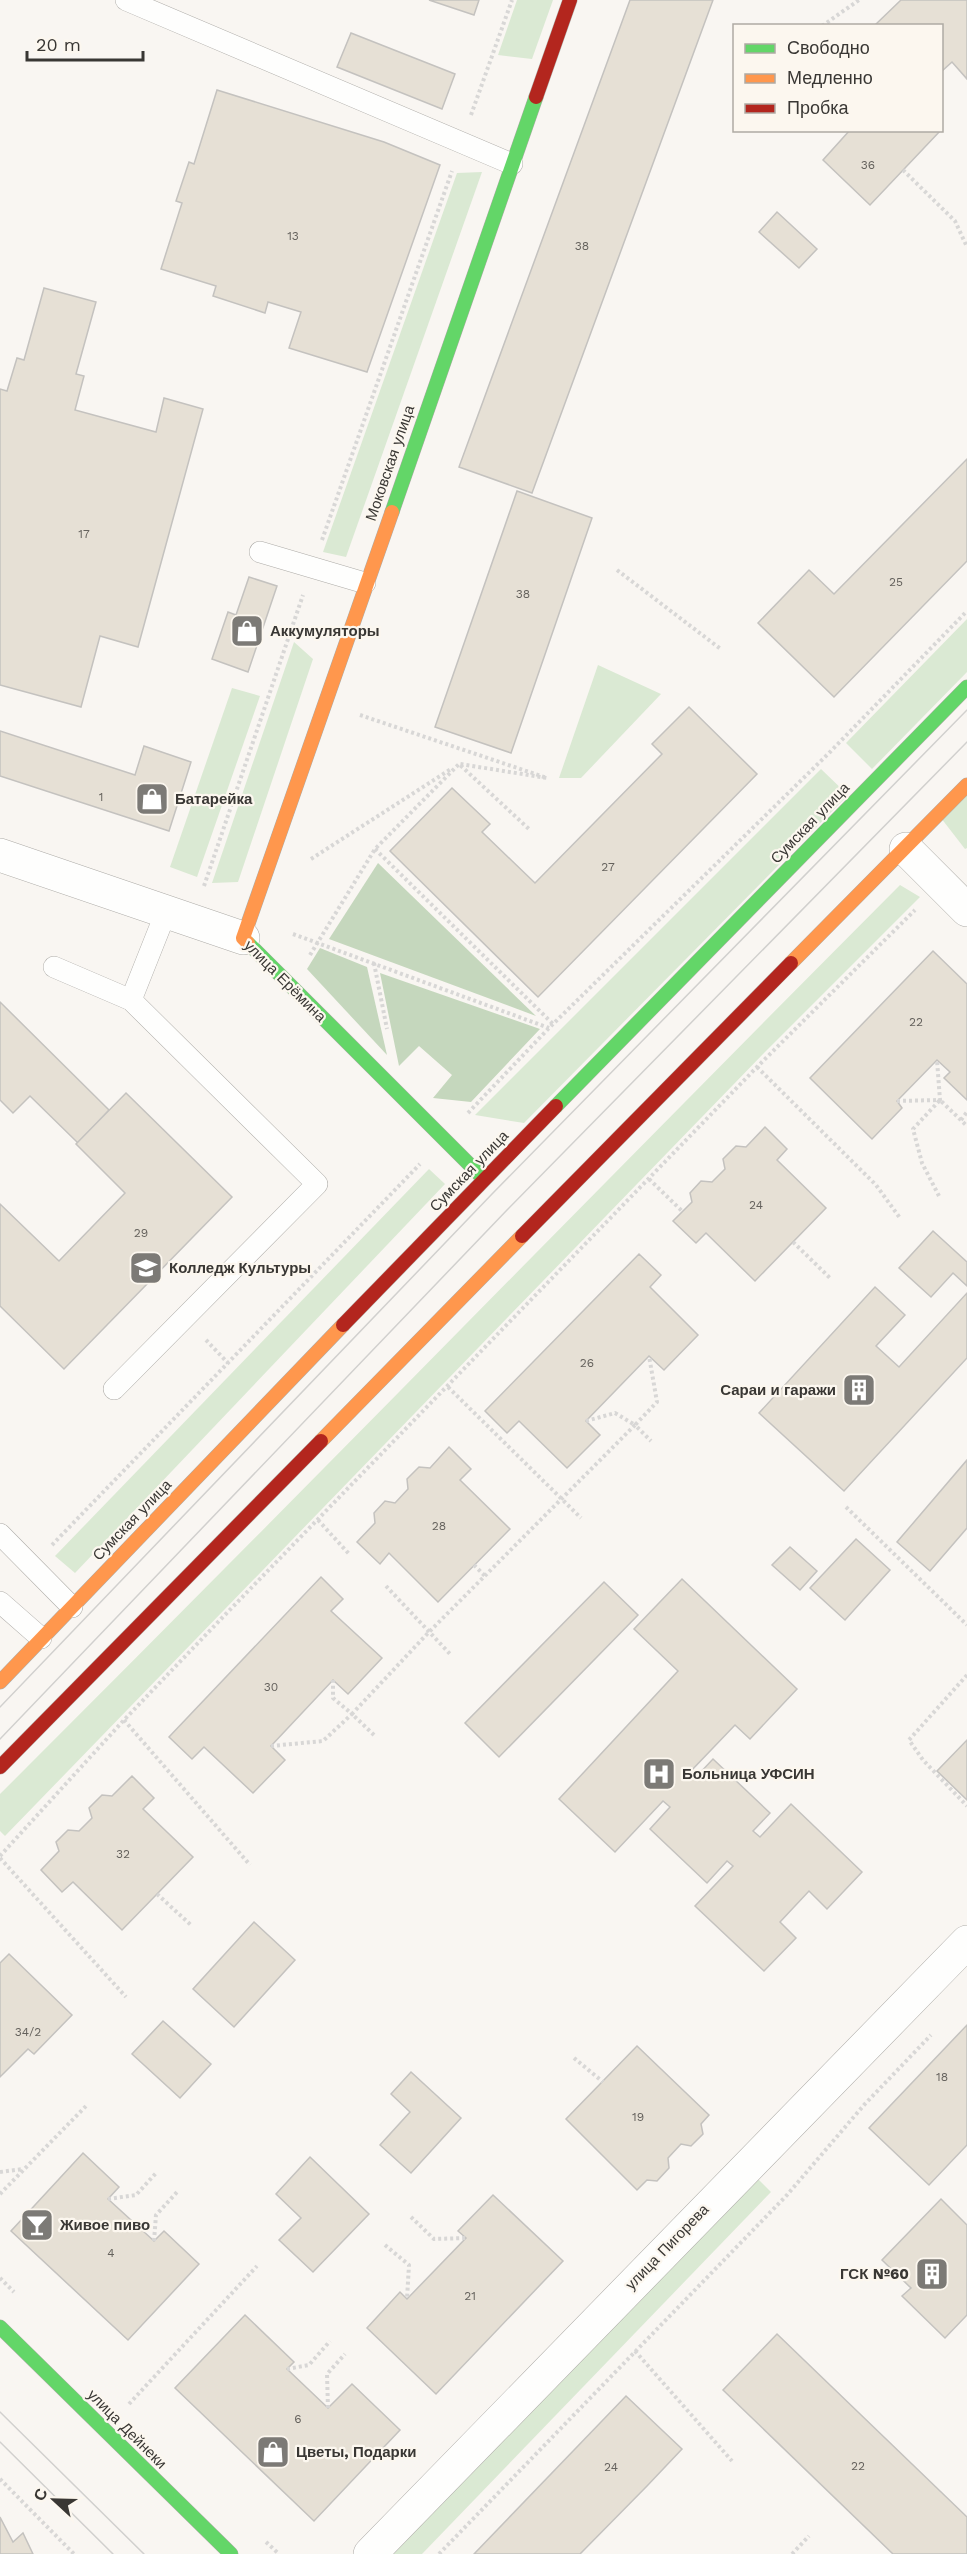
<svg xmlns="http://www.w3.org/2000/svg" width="967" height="2554" viewBox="0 0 967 2554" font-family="'Work Sans',sans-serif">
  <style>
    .green { fill: #dae9d3 }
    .forest { fill: #c5d7bd }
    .building { fill: #e6e0d5; stroke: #c4c2bf; stroke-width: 1.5 }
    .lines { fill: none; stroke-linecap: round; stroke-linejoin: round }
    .lane-casing { stroke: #aeaca8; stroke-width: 22 }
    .street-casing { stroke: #aeaca8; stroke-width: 34 }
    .fast-casing { stroke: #aeaca8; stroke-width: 15 }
    .slow-casing { stroke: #aeaca8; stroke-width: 15 }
    .jam-casing { stroke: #aeaca8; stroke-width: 15 }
    .path { stroke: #d8d7d6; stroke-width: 4; stroke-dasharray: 3 3; stroke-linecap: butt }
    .lane { stroke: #fefefd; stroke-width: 21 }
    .street { stroke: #fefefd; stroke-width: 33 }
    .fast { stroke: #63d668; stroke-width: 14 }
    .slow { stroke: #ff974d; stroke-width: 14 }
    .jam { stroke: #b3261e; stroke-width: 14 }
    .tram { stroke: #d1d0ce; stroke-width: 1.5 }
    .labels { text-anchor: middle; stroke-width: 4.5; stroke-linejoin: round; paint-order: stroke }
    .number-label { font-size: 12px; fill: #65625d }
    .street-label { font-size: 15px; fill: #393734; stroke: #fcf7ef }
    .poi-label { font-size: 15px; font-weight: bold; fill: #393734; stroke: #fcf7ef; text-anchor: start }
  </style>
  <rect width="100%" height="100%" fill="#f9f6f2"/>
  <g class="green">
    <polygon points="517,0 553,0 532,59 498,55"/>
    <polygon points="482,172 346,557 323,552 457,173"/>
    <polygon points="967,619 967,672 872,769 846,743"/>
    <polygon points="294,642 313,659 238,882 212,883"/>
    <polygon points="598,665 661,694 581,778 559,778"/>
    <polygon points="232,688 260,696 197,877 170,867"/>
    <polygon points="821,769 848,795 524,1123 475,1115"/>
    <polygon points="967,791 967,848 965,849 941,818"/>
    <path d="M900,885L920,897L765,1052L5,1836L0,1831V1794C302,1493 599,1187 900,885Z"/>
    <polygon points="429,1169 445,1184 75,1573 55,1556"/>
    <polygon points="752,2173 771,2192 422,2554 379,2554"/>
  </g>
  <g class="forest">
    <polygon points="378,863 536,1016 329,939"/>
    <polygon points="320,948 367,967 387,1055 307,969"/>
    <polygon points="380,973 540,1029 471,1102 433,1098 452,1075 419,1046 399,1066"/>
  </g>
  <g class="building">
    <polygon points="429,0 479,0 474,15"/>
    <polygon points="630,0 713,0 532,493 459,467"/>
    <polygon points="901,0 967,0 967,79 952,62 942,71 942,26 875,25"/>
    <polygon points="351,33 455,74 442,109 337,67"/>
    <polygon points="217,90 384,142 440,165 367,372 289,348 301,312 268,302 265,313 213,296 216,286 161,269 182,203 176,201 189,162 194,164"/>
    <polygon points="850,130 941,130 870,205 823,160"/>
    <polygon points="777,212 817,249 799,268 759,232"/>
    <polygon points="44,288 96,302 76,374 84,376 75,410 156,432 164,398 203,409 138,647 100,636 81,707 0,685 0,389 7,391 17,358 24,360"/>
    <polygon points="967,459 967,561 834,697 758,623 809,570 834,594"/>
    <polygon points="517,491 592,518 511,753 435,727"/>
    <polygon points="249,577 277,586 248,672 212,659 228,612 236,615"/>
    <polygon points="689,707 757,774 538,997 390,851 452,788 490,824 482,832 535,883 662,754 652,744"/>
    <polygon points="0,731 135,775 144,746 191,762 169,831 0,776"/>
    <polygon points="933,951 967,984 967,1100 944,1078 950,1072 937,1060 897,1101 902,1108 872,1139 810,1078"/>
    <polygon points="0,1002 109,1110 78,1143 30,1096 13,1113 0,1100"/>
    <polygon points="126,1093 232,1197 64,1369 0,1306 0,1204 59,1261 125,1193 76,1144"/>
    <polygon points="765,1127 787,1149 777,1160 826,1208 755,1281 706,1233 696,1243 673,1221 692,1202 690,1193 701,1181 712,1182 725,1169 723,1159 736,1146 746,1147"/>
    <polygon points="933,1231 967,1262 967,1286 953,1273 931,1297 899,1268"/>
    <polygon points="639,1254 661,1275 650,1287 698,1335 664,1370 649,1356 586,1421 600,1435 567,1468 519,1421 507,1433 485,1411"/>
    <polygon points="875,1287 905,1315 876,1346 899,1367 967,1293 967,1358 844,1491 759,1413"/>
    <polygon points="449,1447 471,1469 460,1480 510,1529 438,1602 389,1553 380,1564 357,1542 375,1523 374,1513 385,1501 395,1503 408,1489 407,1479 419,1467 430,1468"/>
    <polygon points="967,1460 967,1528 930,1571 897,1542"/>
    <polygon points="856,1539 890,1570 845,1620 810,1588"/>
    <polygon points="790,1547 817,1571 800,1590 772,1565"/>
    <polygon points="321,1577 343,1599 331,1611 382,1658 348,1694 333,1680 271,1746 285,1760 253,1793 204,1747 192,1759 169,1737"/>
    <polygon points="682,1579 797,1689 750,1739 735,1725 690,1772 696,1777 713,1759 770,1813 753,1831 760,1837 791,1804 862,1872 827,1909 809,1891 780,1922 796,1938 764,1971 695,1906 733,1866 727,1861 707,1883 650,1829 670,1807 663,1801 615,1852 559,1799 678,1671 634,1629"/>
    <polygon points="604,1582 638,1615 499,1757 465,1723"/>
    <polygon points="967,1740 967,1800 937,1771"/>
    <polygon points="132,1776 154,1798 143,1809 193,1857 122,1930 73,1882 62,1892 41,1870 59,1851 56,1842 68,1830 79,1831 92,1818 89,1808 102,1795 112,1796"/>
    <polygon points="254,1922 295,1960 234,2027 193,1989"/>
    <polygon points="9,1954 72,2015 34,2054 28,2049 0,2077 0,1963"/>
    <polygon points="163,2021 211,2064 180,2098 132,2054"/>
    <polygon points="967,2025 967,2145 929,2185 869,2128"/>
    <polygon points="637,2046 709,2115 701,2124 703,2134 691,2146 681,2144 668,2158 669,2168 657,2181 647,2180 637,2190 566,2119"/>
    <polygon points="411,2072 461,2118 411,2173 380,2145 410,2112 391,2094"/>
    <polygon points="83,2153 119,2187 108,2199 154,2241 164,2231 199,2264 128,2340 11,2231"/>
    <polygon points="310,2157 369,2214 313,2272 279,2240 301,2218 276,2194"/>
    <polygon points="493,2195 563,2261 436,2394 367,2328 400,2292 407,2299 466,2238 458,2231"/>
    <polygon points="941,2199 967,2225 967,2315 945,2338 902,2296 911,2288 882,2260"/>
    <polygon points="245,2315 294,2362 287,2369 328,2408 352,2384 400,2430 314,2521 175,2388"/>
    <polygon points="777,2334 967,2517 967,2554 893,2554 723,2390"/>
    <polygon points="626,2396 682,2449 647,2486 580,2554 474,2554"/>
    <polygon points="0,2517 13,2542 23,2533 33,2554 0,2554"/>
  </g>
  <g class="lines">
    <g class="lane-casing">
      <g id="lane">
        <polyline points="126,0 512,164"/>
        <polyline points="260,552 365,583"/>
        <polyline points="54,967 131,1000 317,1184 114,1389"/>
        <polyline points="131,1000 166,912"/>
        <polyline points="0,1534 72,1607"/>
        <polyline points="0,1602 41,1638"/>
      </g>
    </g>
    <g class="street-casing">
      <g id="street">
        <polyline points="906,849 967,910"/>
        <polyline points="0,855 243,938"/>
        <polyline points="370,2554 967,1942"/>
      </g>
    </g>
    <g class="fast-casing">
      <g id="fast">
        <polyline points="392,512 536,97"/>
        <polyline points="248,943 484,1179"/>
        <polyline points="556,1106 967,687"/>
        <polyline points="0,2327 231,2554"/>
      </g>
    </g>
    <g class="slow-casing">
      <g id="slow">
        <polyline points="248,943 243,938 392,512"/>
        <polyline points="791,963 967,785"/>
        <polyline points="321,1441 522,1236"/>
        <polyline points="0,1682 343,1325"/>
      </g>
    </g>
    <g class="jam-casing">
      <g id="jam">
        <polyline points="536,97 570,0"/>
        <polyline points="522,1236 791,963"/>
        <polyline points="343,1325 556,1106"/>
        <polyline points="0,1767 321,1441"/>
      </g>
    </g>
    <g class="path">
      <polyline points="822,26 859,0"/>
      <polyline points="471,115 512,0"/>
      <polyline points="903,170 955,221 967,247"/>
      <polyline points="322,540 452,171"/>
      <polyline points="617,570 722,650"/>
      <polyline points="360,715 547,778 460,764"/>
      <polyline points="375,849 553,1024"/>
      <polyline points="311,859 451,769"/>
      <polyline points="204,886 303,595"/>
      <polyline points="293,934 549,1028"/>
      <polyline points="310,955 375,849 459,764 530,830"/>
      <polyline points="374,963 387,1029"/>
      <polyline points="757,1067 876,1185 900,1218"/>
      <polyline points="897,1101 940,1100 937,1060"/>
      <polyline points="468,1113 549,1028 830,752 967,611"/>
      <polyline points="961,1120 967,1112"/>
      <polyline points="649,1179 683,1212"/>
      <polyline points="939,1196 922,1163 913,1129 940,1100 967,1126"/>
      <polyline points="793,1242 830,1278"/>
      <polyline points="206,1340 228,1363"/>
      <polyline points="448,1387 581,1518"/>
      <polyline points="586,1421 615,1413 635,1425 657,1402 649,1356"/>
      <polyline points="846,1507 967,1625"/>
      <polyline points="318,1520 350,1555"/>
      <polyline points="52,1545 420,1164"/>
      <polyline points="474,1565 485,1576"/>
      <polyline points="386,1586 451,1655"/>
      <polyline points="967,1675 909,1740 923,1760 967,1806"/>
      <polyline points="124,1720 250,1865"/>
      <polyline points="374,1735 352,1714 428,1633 635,1425 651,1441"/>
      <polyline points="271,1746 323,1741 352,1714 333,1698 333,1680"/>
      <polyline points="0,1856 124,1720 221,1619 757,1067 915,910"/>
      <polyline points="0,1858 126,1997"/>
      <polyline points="157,1894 192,1926"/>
      <polyline points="574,2058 603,2082"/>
      <polyline points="0,2172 23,2169"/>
      <polyline points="0,2194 87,2105"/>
      <polyline points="108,2199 136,2195 157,2172"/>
      <polyline points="411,2217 434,2239 466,2238"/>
      <polyline points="154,2241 156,2215 178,2191"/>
      <polyline points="385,2245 409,2265 407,2299"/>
      <polyline points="0,2278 14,2292"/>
      <polyline points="635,2351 732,2461"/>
      <polyline points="287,2369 309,2365 330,2341"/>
      <polyline points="129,2404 257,2266"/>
      <polyline points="328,2408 327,2374 345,2354"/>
      <polyline points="0,2479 74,2554"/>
      <polyline points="266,2542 279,2554"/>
      <polyline points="439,2554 787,2195 864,2105 931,2035"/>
      <polyline points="792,2554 809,2536"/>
    </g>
    <use href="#lane" class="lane"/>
    <use href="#street" class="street"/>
    <use href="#fast" class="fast"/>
    <use href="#slow" class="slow"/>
    <use href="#jam" class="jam"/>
    <g class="tram">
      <polyline points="0,1707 492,1194 967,710"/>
      <polyline points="0,1739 507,1210 967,742"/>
      <polyline points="0,2412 144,2554"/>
      <polyline points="0,2442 113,2554"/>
    </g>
  </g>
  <defs>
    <g id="shop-square" transform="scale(1.725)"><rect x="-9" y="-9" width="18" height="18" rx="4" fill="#7c7a76" stroke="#fcf7ef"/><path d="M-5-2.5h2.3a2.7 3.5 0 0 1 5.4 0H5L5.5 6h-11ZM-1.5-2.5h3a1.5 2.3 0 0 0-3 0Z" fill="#fff"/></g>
    <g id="university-square" transform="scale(1.725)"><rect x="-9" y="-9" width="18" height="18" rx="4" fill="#7c7a76" stroke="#fcf7ef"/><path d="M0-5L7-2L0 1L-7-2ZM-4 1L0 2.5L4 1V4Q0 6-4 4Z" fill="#fff"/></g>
    <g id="building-square" transform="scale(1.725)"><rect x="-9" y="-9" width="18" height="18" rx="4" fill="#7c7a76" stroke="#fcf7ef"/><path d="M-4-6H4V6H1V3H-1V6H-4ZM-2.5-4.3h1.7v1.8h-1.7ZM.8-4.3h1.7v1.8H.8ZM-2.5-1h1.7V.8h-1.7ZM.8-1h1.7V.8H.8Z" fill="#fff"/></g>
    <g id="hospital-square" transform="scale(1.725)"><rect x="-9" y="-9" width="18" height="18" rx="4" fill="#7c7a76" stroke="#fcf7ef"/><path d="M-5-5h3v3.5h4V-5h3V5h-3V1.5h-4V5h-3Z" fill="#fff"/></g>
    <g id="bar-square" transform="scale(1.725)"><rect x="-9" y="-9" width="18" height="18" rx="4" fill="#7c7a76" stroke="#fcf7ef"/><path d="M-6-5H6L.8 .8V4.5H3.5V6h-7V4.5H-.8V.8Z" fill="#fff"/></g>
  </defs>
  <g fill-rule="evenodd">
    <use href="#shop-square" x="247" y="631"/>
    <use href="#shop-square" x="152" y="799"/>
    <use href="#university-square" x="146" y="1268"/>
    <use href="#building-square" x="859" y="1390"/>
    <use href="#hospital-square" x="659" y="1774"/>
    <use href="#bar-square" x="37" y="2225"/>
    <use href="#building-square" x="932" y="2274"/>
    <use href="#shop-square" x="273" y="2452"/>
  </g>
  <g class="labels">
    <g class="number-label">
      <text x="868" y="169">36</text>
      <text x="293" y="240">13</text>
      <text x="582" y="250">38</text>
      <text x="84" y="538">17</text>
      <text x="896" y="586">25</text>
      <text x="523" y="598">38</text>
      <text x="101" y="801">1</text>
      <text x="608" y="871">27</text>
      <text x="916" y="1026">22</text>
      <text x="756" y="1209">24</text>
      <text x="141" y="1237">29</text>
      <text x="587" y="1367">26</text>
      <text x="439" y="1530">28</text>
      <text x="271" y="1691">30</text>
      <text x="123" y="1858">32</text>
      <text x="28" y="2036">34/2</text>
      <text x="942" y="2081">18</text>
      <text x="638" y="2121">19</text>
      <text x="111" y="2257">4</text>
      <text x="470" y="2300">21</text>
      <text x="298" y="2423">6</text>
      <text x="858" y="2470">22</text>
      <text x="611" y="2471">24</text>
    </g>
    <g class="street-label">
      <text transform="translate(390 463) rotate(-71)" y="5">Моковская улица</text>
      <text transform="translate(810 823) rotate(-46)" y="5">Сумская улица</text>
      <text transform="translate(285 981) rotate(45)" y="5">улица Ерёмина</text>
      <text transform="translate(469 1171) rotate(-46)" y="5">Сумская улица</text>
      <text transform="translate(132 1520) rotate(-46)" y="5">Сумская улица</text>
      <text transform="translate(667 2247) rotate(-46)" y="5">улица Пигорева</text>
      <text transform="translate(127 2429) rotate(45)" y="5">улица Дейнеки</text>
    </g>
    <g class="poi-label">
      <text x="270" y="636">Аккумуляторы</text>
      <text x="175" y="804">Батарейка</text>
      <text x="169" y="1273">Колледж Культуры</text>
      <text x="836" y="1395" text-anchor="end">Сараи и гаражи</text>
      <text x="682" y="1779">Больница УФСИН</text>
      <text x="60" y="2230">Живое пиво</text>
      <text x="909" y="2279" text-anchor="end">ГСК №60</text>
      <text x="296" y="2457">Цветы, Подарки</text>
    </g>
  </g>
  <rect x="733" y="24" width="210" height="108" fill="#fcf7ef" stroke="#aeaaa4" stroke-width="1.5"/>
  <rect x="745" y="44" width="30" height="9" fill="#63d668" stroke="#aeaaa4" stroke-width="1.5"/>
  <text x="787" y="54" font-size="18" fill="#393734">Свободно</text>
  <rect x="745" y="74" width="30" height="9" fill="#ff974d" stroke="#aeaaa4" stroke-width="1.5"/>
  <text x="787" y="84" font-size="18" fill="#393734">Медленно</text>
  <rect x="745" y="104" width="30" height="9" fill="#b3261e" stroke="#aeaaa4" stroke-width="1.5"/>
  <text x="787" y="114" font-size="18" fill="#393734">Пробка</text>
  <g transform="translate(54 2500) rotate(292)" stroke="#fcf7ef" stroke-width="4.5" paint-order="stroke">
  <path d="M0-4.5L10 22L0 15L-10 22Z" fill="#393734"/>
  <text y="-9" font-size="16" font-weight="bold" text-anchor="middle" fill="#393734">С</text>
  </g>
  <path d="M27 51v9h116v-9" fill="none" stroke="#393734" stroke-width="3"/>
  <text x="36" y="51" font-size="18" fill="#393734" stroke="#fcf7ef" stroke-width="4.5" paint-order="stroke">20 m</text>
</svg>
